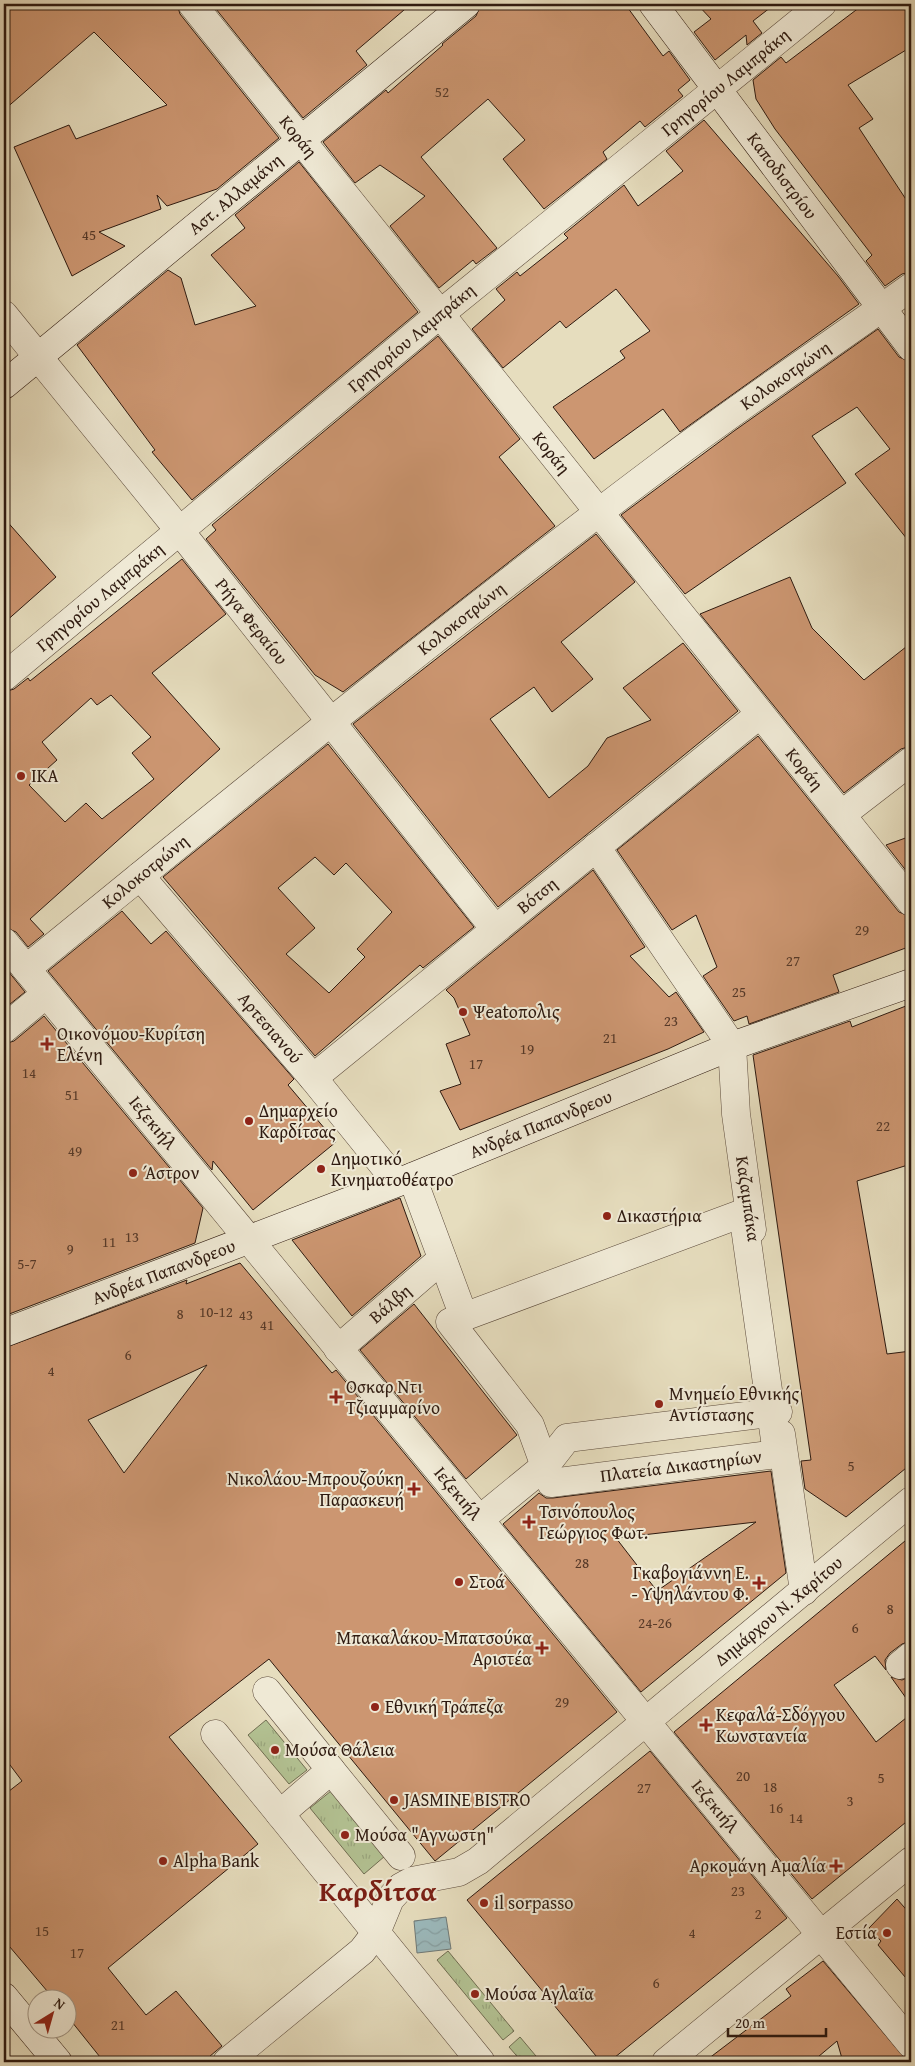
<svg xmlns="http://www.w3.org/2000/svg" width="915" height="2066" viewBox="0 0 915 2066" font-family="'Gentium Book Plus',serif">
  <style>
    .grass { fill: url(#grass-tufts); stroke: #706e52 }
    .water { fill: url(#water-waves); stroke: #6f7977 }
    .building { fill: #cc9671; stroke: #2e1a10; fill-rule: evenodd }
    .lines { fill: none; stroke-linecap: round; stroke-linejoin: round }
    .street-casing { stroke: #5c4b3c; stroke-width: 29 }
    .secondary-casing { stroke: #2e1a10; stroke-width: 29 }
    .street { stroke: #efe9d5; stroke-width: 28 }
    .secondary { stroke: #efe9d5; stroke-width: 28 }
    .poi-dot { fill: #8f2418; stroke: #efe9d5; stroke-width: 2 }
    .labels { text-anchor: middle; stroke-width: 4; stroke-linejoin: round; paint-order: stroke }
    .number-label { font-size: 15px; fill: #563928 }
    .street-label { font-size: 18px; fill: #2e1a10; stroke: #efe9d5 }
    .poi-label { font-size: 18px; fill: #2e1a10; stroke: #efe9d5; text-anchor: start }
    .town-label { font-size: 28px; font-weight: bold; fill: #7a1f14; stroke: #efe9d5 }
  </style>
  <defs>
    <pattern id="grass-tufts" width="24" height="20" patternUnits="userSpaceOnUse" patternTransform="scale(1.25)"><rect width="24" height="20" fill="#b3c293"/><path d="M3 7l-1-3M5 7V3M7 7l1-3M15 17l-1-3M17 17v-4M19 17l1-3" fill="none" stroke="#9aa67e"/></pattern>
    <pattern id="water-waves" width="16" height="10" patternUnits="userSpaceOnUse" patternTransform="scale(1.25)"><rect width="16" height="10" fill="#9bb9bc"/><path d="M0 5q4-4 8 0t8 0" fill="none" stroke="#869ea1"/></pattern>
  </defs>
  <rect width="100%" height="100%" fill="#e6ddbe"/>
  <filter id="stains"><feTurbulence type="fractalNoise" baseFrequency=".004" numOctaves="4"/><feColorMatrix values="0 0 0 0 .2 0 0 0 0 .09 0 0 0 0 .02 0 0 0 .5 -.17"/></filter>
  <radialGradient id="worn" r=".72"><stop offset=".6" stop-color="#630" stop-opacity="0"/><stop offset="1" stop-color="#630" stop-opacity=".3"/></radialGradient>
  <g class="grass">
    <polygon points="266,1720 307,1770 289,1784 248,1735"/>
    <polygon points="331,1791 385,1856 364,1874 310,1808"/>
    <polygon points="448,1951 514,2031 503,2040 437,1960"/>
    <polygon points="520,2037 541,2062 522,2062 509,2047"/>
  </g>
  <polygon class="water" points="446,1917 451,1949 417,1953 414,1921"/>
  <g class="building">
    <polygon points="4,4 177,4 180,14 279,138 217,189 167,206 157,195 161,209 99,232 125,246 72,276 14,147 69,125 76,139 167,105 94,32 4,110"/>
    <polygon points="212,4 411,4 356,51 367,65 303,118"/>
    <polygon points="481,4 625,4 663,56 669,51 690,80 678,90 683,96 645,127 640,121 603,152 607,159 544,209 503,159 525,140 488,99 421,157 497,248 476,264 473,260 439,288 390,226 425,196 380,165 355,183 323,142 386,90 388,93 443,45 442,44 476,16"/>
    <polygon points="697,4 775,4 753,21 762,33 747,45 746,35 715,60 694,32 711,19"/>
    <polygon points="864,4 911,4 911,47 848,85 873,119 859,128 911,207 911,272 902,274 885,286 866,261 872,255 775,129 756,99 753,80 781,57 786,63"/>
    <polygon points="704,120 838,276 859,304 680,432 663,409 594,459 553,407 625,358 620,351 650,331 616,289 566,328 560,321 503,368 472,329 505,300 496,289 517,272 520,276 568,238 564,234 624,185 638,206 683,171 666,151"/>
    <polygon points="299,162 418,312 192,500 152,452 155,450 77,345 168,270 181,278 195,325 256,306 211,255 245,228 235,215"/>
    <polygon points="878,329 899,357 911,362 911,544 855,474 890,449 857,407 812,436 846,483 685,594 621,515 734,431"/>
    <polygon points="438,336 520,439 499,457 555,526 343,692 315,675 206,539 216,530 212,525"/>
    <polygon points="4,518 56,577 4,623"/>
    <polygon points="596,534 635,582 561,642 593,679 552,712 534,687 490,719 549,798 588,766 607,738 651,720 623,688 683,643 738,711 498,907 353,724"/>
    <path d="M182,559L226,614L152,673L220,749L30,919L44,934L28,947L16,932L4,927V692L14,689L28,678L30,681ZM111,695L151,737L132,753L154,779L102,819L86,803L65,822L29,785L57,760L42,742L91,698L97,705Z"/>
    <polygon points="790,577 812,628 864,680 911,643 911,746 901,749 844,793 700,614"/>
    <polygon points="758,736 899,912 911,917 911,946 833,975 839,992 749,1024 747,1016 734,1021 703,976 717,967 696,915 672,930 617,850"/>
    <path d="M328,744L474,927L423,968L420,965L315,1056L163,877ZM315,857L334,875L346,863L392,912L357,949L365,957L329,993L286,954L315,928L278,888Z"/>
    <polygon points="911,836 911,877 886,845"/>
    <polygon points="593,870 645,947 630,956 669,997 676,992 704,1032 668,1049 460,1130 440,1091 461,1084 446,1044 470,1035 454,998 446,990"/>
    <polygon points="122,911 151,944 166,931 294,1079 288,1085 336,1142 253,1210 213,1161 212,1170 48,971"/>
    <polygon points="4,966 25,992 4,1009"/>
    <polygon points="911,1004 911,1164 857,1181 887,1354 911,1351 911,1464 846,1517 805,1489 801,1461 811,1460 753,1055 850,1021 852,1027"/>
    <polygon points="44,1016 203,1208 195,1243 4,1316 4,1044 14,1041"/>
    <polygon points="400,1198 421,1256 352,1316 292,1240"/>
    <path d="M240,1263L332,1373L336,1370L617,1712L435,1861L269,1659L169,1737L258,1844L108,1968L146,2015L176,1991L222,2046L203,2062H104L68,2017V1998H53L4,1940V1795L22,1781L4,1757V1348L187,1280L186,1284ZM207,1365L124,1473L88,1420Z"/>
    <polygon points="414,1304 517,1435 466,1479 360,1350"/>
    <path d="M771,1471L786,1573L641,1692L503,1524L539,1493L546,1498H553ZM756,1522L657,1591L616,1538Z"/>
    <polygon points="911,1536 911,1641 902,1644 890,1653 885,1660 886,1670 875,1656 834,1685 876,1742 911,1714 911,1818 812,1899 674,1732"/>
    <polygon points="911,1676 911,1705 891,1677 902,1680"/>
    <polygon points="650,1751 787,1918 609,2062 601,2062 467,1900"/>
    <polygon points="897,1899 911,1915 911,1984 878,1945 881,1941 869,1928"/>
    <polygon points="823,1961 908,2062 843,2062 837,2041 812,2062 704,2062 791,1996 786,1989"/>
  </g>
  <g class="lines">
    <g class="street-casing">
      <g id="street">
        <path id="s1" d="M192,4L911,902"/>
        <path id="s2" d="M4,315L179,530L495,929"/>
        <path id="s3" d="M4,677L440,314L822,4"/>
        <polyline points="841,815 911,761"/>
        <polyline points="596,847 732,1046 736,1114 752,1230"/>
        <path id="s4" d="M140,876L313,1078L397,1182"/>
        <path id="s5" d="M4,942L911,2044"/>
        <path id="s6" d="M26,969C236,797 447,626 664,463C745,402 829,346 911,287"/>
        <polyline points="4,1029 46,994"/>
        <path id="s7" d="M313,1078L760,714"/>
        <polyline points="412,1177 464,1317"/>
        <polygon points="743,1213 777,1454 551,1483 530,1425 450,1322"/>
        <path id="s8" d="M338,1349L442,1259"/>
        <polyline points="781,1434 804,1591"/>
        <polyline points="479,1520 545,1466 567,1438 778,1412"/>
        <polyline points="900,1665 911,1656"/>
        <polyline points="267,1691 331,1770 280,1814"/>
        <polyline points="215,1734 481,2062"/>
        <polyline points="331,1770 401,1856"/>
        <path id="s9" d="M227,2062L362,1951L376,1933L390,1899L401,1887L412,1881L459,1872L478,1861L911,1501"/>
        <polyline points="666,2062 911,1861"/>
      </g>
    </g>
    <g class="secondary-casing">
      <g id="secondary">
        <path id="s10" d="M653,4L911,347"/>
        <path id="s11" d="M4,385L466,4"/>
        <path id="s12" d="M4,1333L412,1177L732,1046L911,983"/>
        <polyline points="4,1997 58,2062"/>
      </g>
    </g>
    <use href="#street" class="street"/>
    <use href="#secondary" class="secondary"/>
  </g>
  <g class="poi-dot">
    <circle cx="21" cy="776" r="5"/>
    <circle cx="463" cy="1012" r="5"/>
    <path d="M44.5 1036.5h5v5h5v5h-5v5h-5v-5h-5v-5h5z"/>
    <circle cx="249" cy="1121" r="5"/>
    <circle cx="321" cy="1169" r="5"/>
    <circle cx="133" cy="1173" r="5"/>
    <circle cx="607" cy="1216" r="5"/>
    <path d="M333.5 1389.5h5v5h5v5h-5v5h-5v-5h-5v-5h5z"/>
    <circle cx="659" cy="1404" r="5"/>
    <path d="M411.5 1481.5h5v5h5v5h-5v5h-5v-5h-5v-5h5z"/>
    <path d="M526.5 1514.5h5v5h5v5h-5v5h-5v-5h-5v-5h5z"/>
    <circle cx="459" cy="1582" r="5"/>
    <path d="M756.5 1575.5h5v5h5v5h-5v5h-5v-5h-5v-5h5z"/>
    <path d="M539.5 1640.5h5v5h5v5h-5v5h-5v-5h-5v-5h5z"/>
    <circle cx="375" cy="1707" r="5"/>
    <path d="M703.5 1717.5h5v5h5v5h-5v5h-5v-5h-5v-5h5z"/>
    <circle cx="275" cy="1750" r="5"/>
    <circle cx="394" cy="1800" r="5"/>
    <circle cx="345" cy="1835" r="5"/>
    <circle cx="163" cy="1861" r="5"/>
    <path d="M833.5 1858.5h5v5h5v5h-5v5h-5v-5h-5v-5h5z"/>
    <circle cx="484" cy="1903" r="5"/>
    <circle cx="887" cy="1933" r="5"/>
    <circle cx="475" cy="1994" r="5"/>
  </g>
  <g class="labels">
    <g class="number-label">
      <text x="442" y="97">52</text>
      <text x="89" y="240">45</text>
      <text x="862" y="935">29</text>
      <text x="793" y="966">27</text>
      <text x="739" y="997">25</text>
      <text x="671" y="1026">23</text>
      <text x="610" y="1043">21</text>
      <text x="527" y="1054">19</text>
      <text x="476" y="1069">17</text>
      <text x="29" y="1078">14</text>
      <text x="72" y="1100">51</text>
      <text x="883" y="1131">22</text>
      <text x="75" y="1156">49</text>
      <text x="132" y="1242">13</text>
      <text x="109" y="1247">11</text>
      <text x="70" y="1254">9</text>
      <text x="27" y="1269">5-7</text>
      <text x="216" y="1317">10-12</text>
      <text x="180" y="1319">8</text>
      <text x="246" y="1320">43</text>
      <text x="267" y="1330">41</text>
      <text x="128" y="1360">6</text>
      <text x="51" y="1376">4</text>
      <text x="851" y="1471">5</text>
      <text x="582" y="1568">28</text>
      <text x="890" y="1614">8</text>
      <text x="655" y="1628">24-26</text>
      <text x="855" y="1633">6</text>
      <text x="562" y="1707">29</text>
      <text x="743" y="1781">20</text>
      <text x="881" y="1783">5</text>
      <text x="770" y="1792">18</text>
      <text x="644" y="1793">27</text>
      <text x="850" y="1806">3</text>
      <text x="776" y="1813">16</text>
      <text x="796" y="1823">14</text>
      <text x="738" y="1896">23</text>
      <text x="758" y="1919">2</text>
      <text x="42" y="1936">15</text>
      <text x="692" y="1938">4</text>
      <text x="77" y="1958">17</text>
      <text x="656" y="1988">6</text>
      <text x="118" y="2030">21</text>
    </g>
    <g class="street-label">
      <text dy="6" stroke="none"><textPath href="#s3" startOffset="935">Γρηγορίου Λαμπράκη</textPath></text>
      <text dy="6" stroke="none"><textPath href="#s1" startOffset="170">Κοράη</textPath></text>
      <text dy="6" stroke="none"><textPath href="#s10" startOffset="215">Καποδιστρίου</textPath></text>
      <text dy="6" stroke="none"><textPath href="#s11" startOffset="300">Αστ. Αλλαμάνη</textPath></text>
      <text dy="6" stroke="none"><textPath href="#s3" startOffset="530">Γρηγορίου Λαμπράκη</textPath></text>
      <text dy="6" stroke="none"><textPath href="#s6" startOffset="964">Κολοκοτρώνη</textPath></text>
      <text dy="6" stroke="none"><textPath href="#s1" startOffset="575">Κοράη</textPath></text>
      <text dy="6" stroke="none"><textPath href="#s3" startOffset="125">Γρηγορίου Λαμπράκη</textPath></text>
      <text dy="6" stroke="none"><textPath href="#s6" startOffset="559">Κολοκοτρώνη</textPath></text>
      <text dy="6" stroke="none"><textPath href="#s2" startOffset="394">Ρήγα Φεραίου</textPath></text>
      <text dy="6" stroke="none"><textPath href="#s1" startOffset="980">Κοράη</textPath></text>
      <text dy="6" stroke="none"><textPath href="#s6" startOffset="154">Κολοκοτρώνη</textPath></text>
      <text dy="6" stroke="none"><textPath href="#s7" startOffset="289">Βότση</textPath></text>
      <text dy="6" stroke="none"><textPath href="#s4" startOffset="200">Αρτεσιανού</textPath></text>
      <text dy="6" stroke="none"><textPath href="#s5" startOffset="234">Ιεζεκιήλ</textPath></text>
      <text dy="6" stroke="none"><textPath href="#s12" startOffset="576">Ανδρέα Παπανδρεου</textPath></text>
      <text transform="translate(748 1199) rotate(82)" y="6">Καζαμπάκα</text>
      <text dy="6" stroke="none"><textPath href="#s12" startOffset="171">Ανδρέα Παπανδρεου</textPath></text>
      <text dy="6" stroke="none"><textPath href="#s8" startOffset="69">Βάλβη</textPath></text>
      <text transform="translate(681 1466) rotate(-7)" y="6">Πλατεία Δικαστηρίων</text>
      <text dy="6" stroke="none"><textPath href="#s5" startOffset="714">Ιεζεκιήλ</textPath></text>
      <text dy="6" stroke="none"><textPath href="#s9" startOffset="724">Δημάρχου Ν. Χαρίτου</textPath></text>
      <text dy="6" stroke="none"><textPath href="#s5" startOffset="1119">Ιεζεκιήλ</textPath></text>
    </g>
    <g class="poi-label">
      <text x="31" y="782">ΙΚΑ</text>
      <text x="473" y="1018">Ψeatοπολις</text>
      <text x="57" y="1040">Οικονόμου-Κυρίτση<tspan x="57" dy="21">Ελένη</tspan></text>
      <text x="259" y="1117">Δημαρχείο<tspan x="259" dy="21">Καρδίτσας</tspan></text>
      <text x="331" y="1165">Δημοτικό<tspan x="331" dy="21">Κινηματοθέατρο</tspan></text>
      <text x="143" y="1179">Άστρον</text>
      <text x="617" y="1222">Δικαστήρια</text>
      <text x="346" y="1393">Οσκαρ Ντι<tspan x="346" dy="21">Τζιαμμαρίνο</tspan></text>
      <text x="669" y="1400">Μνημείο Εθνικής<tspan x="669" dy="21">Αντίστασης</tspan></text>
      <text x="404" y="1485" text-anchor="end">Νικολάου-Μπρουζούκη<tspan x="404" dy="21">Παρασκευή</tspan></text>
      <text x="539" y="1518">Τσινόπουλος<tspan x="539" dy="21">Γεώργιος Φωτ.</tspan></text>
      <text x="749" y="1579" text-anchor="end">Γκαβογιάννη Ε.<tspan x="749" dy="21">- Υψηλάντου Φ.</tspan></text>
      <text x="469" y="1588">Στοά</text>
      <text x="532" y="1644" text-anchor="end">Μπακαλάκου-Μπατσούκα<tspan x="532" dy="21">Αριστέα</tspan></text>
      <text x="385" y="1713">Εθνική Τράπεζα</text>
      <text x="716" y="1721">Κεφαλά-Σδόγγου<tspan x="716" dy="21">Κωνσταντία</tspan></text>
      <text x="285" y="1756">Μούσα Θάλεια</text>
      <text x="404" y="1806">JASMINE BISTRO</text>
      <text x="355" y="1841">Μούσα "Αγνωστη"</text>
      <text x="173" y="1867">Alpha Bank</text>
      <text x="826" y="1872" text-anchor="end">Αρκομάνη Αμαλία</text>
      <text x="494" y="1909">il sorpasso</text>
      <text x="877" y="1939" text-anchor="end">Εστία</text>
      <text x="485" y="2000">Μούσα Αγλαϊα</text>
    </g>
    <g class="town-label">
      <text x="378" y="1901">Καρδίτσα</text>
    </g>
  </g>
  <rect width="915" height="2066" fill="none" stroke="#e6ddbe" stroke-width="20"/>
  <rect x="5" y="5" width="905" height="2056" fill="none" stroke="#2e1a10" stroke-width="2.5"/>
  <rect x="10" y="10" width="895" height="2046" fill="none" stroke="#2e1a10"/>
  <g transform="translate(52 2014) rotate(37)"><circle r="24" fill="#efe9d5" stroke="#a29686"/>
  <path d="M0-4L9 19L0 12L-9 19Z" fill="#8f2418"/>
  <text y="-8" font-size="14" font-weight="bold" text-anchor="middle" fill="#2e1a10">N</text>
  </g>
  <path d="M728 2028v8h98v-8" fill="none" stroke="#2e1a10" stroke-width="2.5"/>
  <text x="735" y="2028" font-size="15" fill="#2e1a10" stroke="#efe9d5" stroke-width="4" paint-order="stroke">20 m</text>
  <rect width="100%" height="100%" filter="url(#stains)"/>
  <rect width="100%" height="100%" fill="url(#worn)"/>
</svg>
